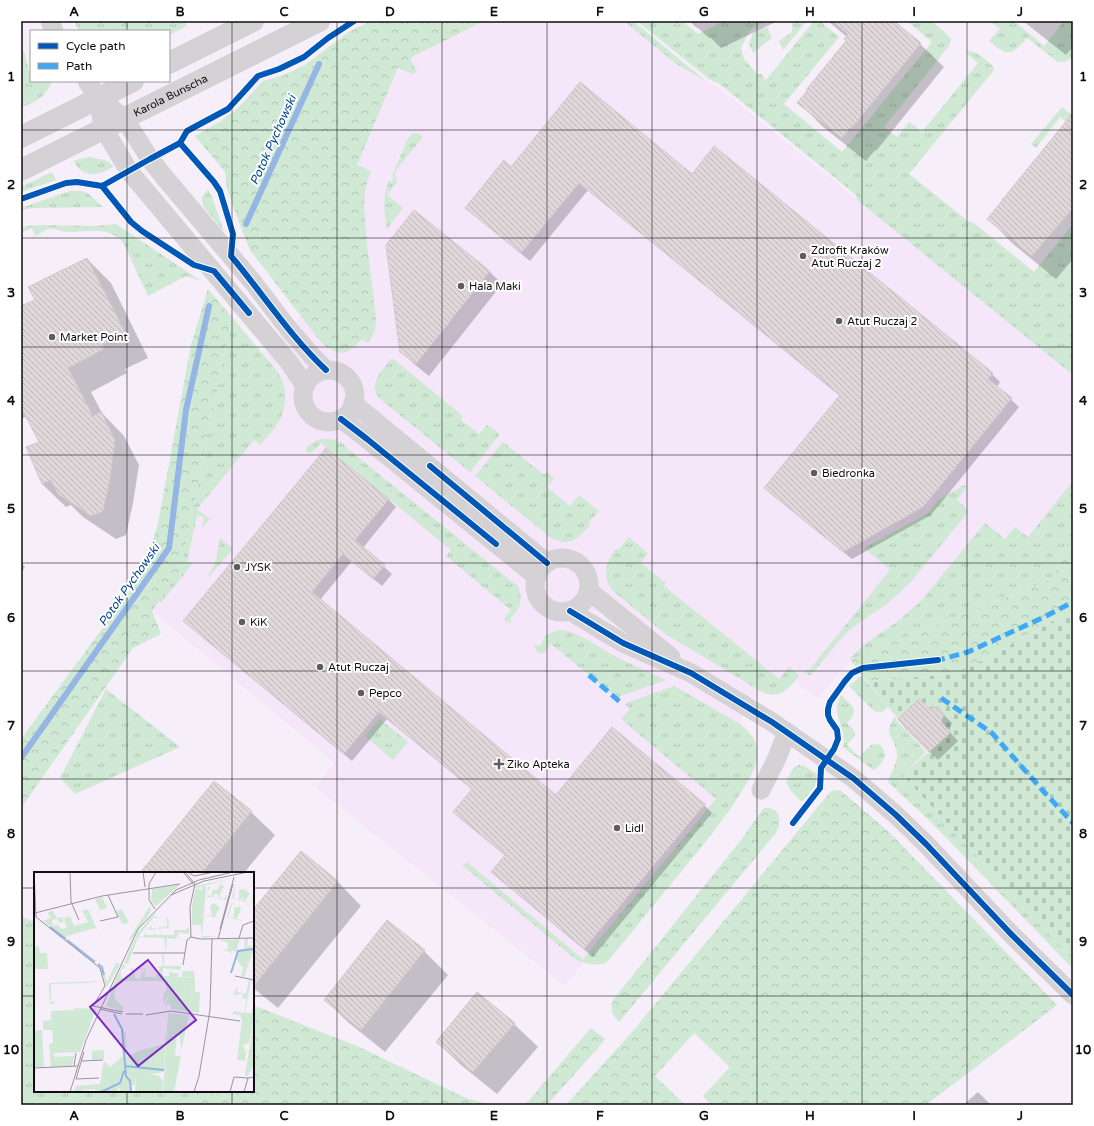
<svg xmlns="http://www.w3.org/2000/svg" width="1094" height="1126" viewBox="0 0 1094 1126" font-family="'Varela Round',sans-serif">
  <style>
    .built { fill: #f5e6fa }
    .grass { fill: url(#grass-tufts) }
    .forest { fill: url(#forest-crowns) }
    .cemetery { fill: url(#cemetery-stones) }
    .green { fill: #cfe9d5 }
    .shadow { fill: #0003 }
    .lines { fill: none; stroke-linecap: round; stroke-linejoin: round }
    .stream { stroke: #95b5e4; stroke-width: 6 }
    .building { fill: url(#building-back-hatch); stroke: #d0c8cb }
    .minor { stroke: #d4d2d5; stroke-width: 19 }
    .secondary { stroke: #d4d2d5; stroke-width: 22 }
    .quiet { stroke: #3fa9f5; stroke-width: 5; stroke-dasharray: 10 5; stroke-linecap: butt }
    .cycleway-casing { stroke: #fff; stroke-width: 8 }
    .cycleway { stroke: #0057b8; stroke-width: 6 }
    .grid { fill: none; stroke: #100b11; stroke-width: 1; stroke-opacity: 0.55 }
    .poi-dot { fill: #605a62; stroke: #fff; stroke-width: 1.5 }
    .labels { text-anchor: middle; stroke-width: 4; stroke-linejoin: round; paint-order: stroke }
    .street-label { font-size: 11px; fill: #100b11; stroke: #fff }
    .poi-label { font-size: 11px; fill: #100b11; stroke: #fff; text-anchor: start }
    .water-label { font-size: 12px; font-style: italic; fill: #004690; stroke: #fff }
    .inset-river { fill: none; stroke: #95b5e4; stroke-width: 2 }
    .inset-road { fill: none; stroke: #9a939c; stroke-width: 1 }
    .view { fill: #7b2cbf; fill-opacity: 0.15; stroke: #7b2cbf; stroke-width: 2 }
    .inset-edge { fill: none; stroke: #100b11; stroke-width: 2 }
    .neatline { fill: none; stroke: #100b11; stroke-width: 1.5 }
    .grid-label { font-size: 13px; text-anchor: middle; font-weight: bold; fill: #100b11 }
  </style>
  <defs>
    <pattern id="grass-tufts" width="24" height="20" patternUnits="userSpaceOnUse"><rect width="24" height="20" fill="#cfe9d5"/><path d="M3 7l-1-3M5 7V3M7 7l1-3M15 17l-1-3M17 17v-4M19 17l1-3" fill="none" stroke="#b1c6b6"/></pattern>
    <pattern id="forest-crowns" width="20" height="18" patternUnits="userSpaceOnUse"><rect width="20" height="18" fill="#cfe9d5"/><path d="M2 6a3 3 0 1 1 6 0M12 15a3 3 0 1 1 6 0" fill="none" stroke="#b1c6b6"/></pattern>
    <pattern id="cemetery-stones" width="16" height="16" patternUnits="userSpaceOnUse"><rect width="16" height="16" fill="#cfe9d5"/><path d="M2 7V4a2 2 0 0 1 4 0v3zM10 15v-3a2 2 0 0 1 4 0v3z" fill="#b1c6b6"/></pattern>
    <pattern id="building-back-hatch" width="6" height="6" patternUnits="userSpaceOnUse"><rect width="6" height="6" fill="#dfd7da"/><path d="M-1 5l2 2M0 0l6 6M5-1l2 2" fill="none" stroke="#beb7ba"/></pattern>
  </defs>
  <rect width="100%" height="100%" fill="#f6eef9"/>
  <polygon class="built" points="484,21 624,21 675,63 688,71 718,87 1073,375 1073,537 1062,550 1054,578 851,659 818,698 789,678 764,684 733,733 720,805 584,961 565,986 315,787 335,763 152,611 248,368 329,287 357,165 399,68 410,58"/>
  <g class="grass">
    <polygon points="74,21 185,21 186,26 185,27 169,35 169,31 79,31"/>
    <polygon points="624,21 633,21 706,81 688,71 675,63"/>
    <path d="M637,21H682L698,34L724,21H764L765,22L751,29L741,47L744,59L757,74H762L765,81L814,21H820L839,37L784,104L842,152L932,42L907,21H932L951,38L949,46L884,127L897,137L909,122L922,132L978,63L966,53L967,51C978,51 985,60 993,66L994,70L909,174L968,221L974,223L1034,272L1073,224V267L1059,269L1072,281L1073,284V375L856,199L857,196L720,84L709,79Z"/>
    <polygon points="792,21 807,21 783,50 779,41 792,32"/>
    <path d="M990,21H1014L1044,46L1064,21H1073V58L1065,62H1058L1027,38C1011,56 1008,57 989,41L1000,29Z"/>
    <polygon points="767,27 772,38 753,53 749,44 753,33"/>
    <path d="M21,48L24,52L31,77V81H52C44,99 38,100 21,108Z"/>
    <polygon points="1062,107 1073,116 1073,127 1060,117 1036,148 1031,144"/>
    <path d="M413,133L419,134L423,137L396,170L395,176L397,182L387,195L403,208L387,229C384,212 382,197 389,181H392L394,177L392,176L408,138Z"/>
    <path d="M89,157L105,160L114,166C100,176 82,179 74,161L79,159Z"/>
    <polygon points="52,172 56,180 21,192 21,187"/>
    <polygon points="208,189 212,197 224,232 203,206 202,197"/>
    <path d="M70,191C91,189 89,196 103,207L34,208L21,210V208Z"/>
    <path d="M116,224L201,281L186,276L148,296L124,244C111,225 85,232 65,232C60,231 54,228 50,229C45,229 40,234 35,236L32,228L21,233V228L28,226L41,225L97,226Z"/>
    <path d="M232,317L276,370C282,378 285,386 285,396C285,420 275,428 260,445L254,440L197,509L210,519L202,528L204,517L197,516L187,562L193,563L161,603L158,601L181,568Z"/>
    <path d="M392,358L463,416L461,420L479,434L487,425L500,434L470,472L379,398C368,382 382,371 392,358Z"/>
    <path d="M322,439C334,439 342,440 349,450L510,580L518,586L521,597L520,604L517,611L511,617V623L506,622L504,618L511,610L446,556L451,550L321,443L311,453L306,452V447L315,441Z"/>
    <path d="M503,442L544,475L547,472L554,478L547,487L570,506L579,495L599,511L589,522L590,525C579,538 569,548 551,538L475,476Z"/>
    <polygon points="1073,481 1073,537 1062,550 1054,578 851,659 850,658 865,644 898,621 921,601 985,523 1005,539 1015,527 1028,537"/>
    <polygon points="964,485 967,487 957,500 969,511 909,584 888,603 859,623 844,635 810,676 804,672 810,669 890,570 864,548 928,513 938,500"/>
    <path d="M629,537L648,553L641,563L666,583L664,586L779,679L789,667L799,676C789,689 780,700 762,692L667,635L614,592C601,578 606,562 616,549H619Z"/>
    <polygon points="220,538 233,549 208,578 216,560"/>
    <path d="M559,630C576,630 599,648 615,656C632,665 649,672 666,680L621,696L618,699L551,644L544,653H539L536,650L535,646L542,644C543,635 551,632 559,630Z"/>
    <path d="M862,676L888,707C884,711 880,714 874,711L849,686L858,678Z"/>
    <path d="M674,686L740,724C752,734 759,742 757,758C755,770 748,781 742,791C724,820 702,846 681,872C656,902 632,932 607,962C597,967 583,964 574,958L463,866L467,862L584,960L586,955L716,799L621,719L630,709L625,704L626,703Z"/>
    <polygon points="106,689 180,747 75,794 60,778"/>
    <path d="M841,695C852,706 860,709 847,723C858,734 857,734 847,745L859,757L871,745L878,744C890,751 884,765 873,770L843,747C848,725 829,717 841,695Z"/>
    <path d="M895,717L897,721L926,752L903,775L1073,960V969L932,823L888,782C890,773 896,767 897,758C899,739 880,737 895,717Z"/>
    <polygon points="380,719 408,742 393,760 365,736"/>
    <polygon points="799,765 805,766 818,775 815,786 802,802 790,790 786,782 793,768"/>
    <polygon points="21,917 35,921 35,1091 193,1091 199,1103 203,1105 21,1105"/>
  </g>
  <g class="forest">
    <path d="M371,21H484L410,58L417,72L413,74L398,68L357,165L371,171L365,189L364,207L367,243L376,318C376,328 374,335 368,343L362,339C346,357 338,357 320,341L250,250L240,225L227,189L225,172L195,136L221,121L237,109L263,81L282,76L305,65L350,31Z"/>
    <polygon points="208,289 232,317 181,568 152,611 161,634 133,648 21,808 21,739 144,572 158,523 191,345"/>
    <polygon points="1073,537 1073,610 958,674 867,681 852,662 851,659 1054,578 1062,550"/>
    <polygon points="840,790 890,833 1057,1005 926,1105 711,1105 703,1096 730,1067 694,1033 655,1076 685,1105 566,1105 633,1031 831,791"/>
    <path d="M765,808C782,807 782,823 775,834L619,1022C611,1013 610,1012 613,1000L741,840L763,809Z"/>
    <polygon points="253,1005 359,1047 466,1098 491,1105 203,1105 199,1103 193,1091 253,1091"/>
    <polygon points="591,1028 605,1039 598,1048 547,1105 525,1105"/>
  </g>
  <polygon class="cemetery" points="1073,610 1073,960 903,775 950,733 940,721 942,719 944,713 937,707 932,708 929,710 919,699 898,719 867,681 958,674"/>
  <polygon class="green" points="1073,267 1073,284 1072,281 1063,278 1059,269"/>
  <g class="shadow">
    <polygon points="689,21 778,21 721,48 711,38 709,38 698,28 697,28"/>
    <polygon points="828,21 892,21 920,44 944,67 876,151 875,150 866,161 822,126 799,102 847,41 847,37"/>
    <polygon points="1023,21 1073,21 1073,47 1066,55"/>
    <polygon points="1073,129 1073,259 1056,279 1012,243 989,219"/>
    <polygon points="512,168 692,175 992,374 1000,382 997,387 1019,407 931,515 852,559 774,496 766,488 840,396 588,190 530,261 475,216 467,208"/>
    <polygon points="414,212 490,272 502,284 429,376 414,364 401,351"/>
    <polygon points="87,259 111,283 148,358 125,369 127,373 91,392 102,413 124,436 139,465 133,503 126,535 116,539 83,517 71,505 66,507 42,484 28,447 41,443 27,416 21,419 21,307 36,300"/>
    <polygon points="388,499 396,507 363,548 392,574 382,586 352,561 320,600 556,796 704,805 712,813 593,957 501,880 492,872 506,856 462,820 454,812 473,790 387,719 352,761 193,629 185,621"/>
    <polygon points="21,563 25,567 21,573"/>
    <polygon points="937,708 952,723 949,731 958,741 938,760 907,729 928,709"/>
    <polygon points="251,812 275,835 244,873 142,873"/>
    <polygon points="301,852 338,882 361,906 278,1008 253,988 253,912"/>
    <polygon points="424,951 448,975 385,1052 349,1023 325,1000"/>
    <polygon points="514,1024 538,1047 497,1094 461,1065 437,1042"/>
    <polygon points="978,1092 991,1105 963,1105"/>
  </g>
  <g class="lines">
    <g class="stream">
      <polyline points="246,224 319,64"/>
      <polyline points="21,758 169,548 186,410 209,306"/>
    </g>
  </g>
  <g class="building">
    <polygon points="832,21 894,21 921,43 852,128 851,127 842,138 797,103 807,91 806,90 846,41 844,39 848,34"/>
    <polygon points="580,82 692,174 714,146 993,373 988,379 1012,398 923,507 843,552 764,488 840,395 579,183 521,253 465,208 504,160 511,167"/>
    <polygon points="1073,113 1073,208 1032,256 987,219 1002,201 1002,200"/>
    <polygon points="414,210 490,271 416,364 400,352 386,245"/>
    <polygon points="87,258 126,334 102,345 104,349 68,368 93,416 101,411 115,440 110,479 103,511 91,516 58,494 51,480 42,484 26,447 39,442 21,407 21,306 35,300 28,287"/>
    <polygon points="326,448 389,499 355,540 385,565 373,579 343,554 312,592 556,795 612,727 705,804 584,949 491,872 505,855 453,812 472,789 379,712 344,754 183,621"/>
    <polygon points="919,699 928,708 938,707 944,714 941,722 951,732 929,752 907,730 898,719"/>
    <polygon points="214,781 252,811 202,873 140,873"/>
    <polygon points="301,851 338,881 253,987 253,910"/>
    <polygon points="387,920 425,950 361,1030 324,1000"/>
    <polygon points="477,992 515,1023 473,1072 436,1042"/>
  </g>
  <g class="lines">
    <g class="minor">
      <polyline points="50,21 54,31"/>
      <polyline points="87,81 98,98 124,118 150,159 165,178 252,281 287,327 313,357 326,370"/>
      <polyline points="101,115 104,129 129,171 289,362 305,386"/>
      <circle cx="329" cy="396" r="26"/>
      <polyline points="353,403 547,563"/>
      <polyline points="341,419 367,439 537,577"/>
      <circle cx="562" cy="585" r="27"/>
      <polyline points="589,591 671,657"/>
      <polyline points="570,611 623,643 691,673 772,722 853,778 896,815 926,844 1011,934 1073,995"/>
      <polyline points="761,790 777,758 787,732"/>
    </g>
    <g class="secondary">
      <polyline points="169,63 253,21"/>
      <polyline points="21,137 133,81"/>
      <path id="s1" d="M21,170L319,21"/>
    </g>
    <g class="quiet">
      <polyline points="935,661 968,652 1042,618 1073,602"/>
      <polyline points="589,675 620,702"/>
      <polyline points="941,698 992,733 1045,793 1073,823"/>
    </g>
    <g class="cycleway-casing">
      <g id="cycleway">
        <polyline points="102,186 131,222 142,231 194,265 214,271 249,313"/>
        <polyline points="21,199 66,183 77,182 102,186 150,159 180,143"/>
        <path d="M326,370C290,336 263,294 231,256L233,234L220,191L214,182L180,143L187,131L228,109L258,76L279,69L304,57L328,38L354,21"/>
        <polyline points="341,419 367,439 496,544"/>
        <polyline points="430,466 547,563"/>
        <polyline points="570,611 623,643 691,673 772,722 853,778 896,815 926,844 1011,934 1073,995"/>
        <polyline points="793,823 820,788 821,768 834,749 838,739 837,730 830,720 828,715 828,709 830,702 845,681 852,673 863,668 938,660"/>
      </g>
    </g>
    <use href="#cycleway" class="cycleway"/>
  </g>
  <path class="grid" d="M127,21V31M232,21V873M337,21V1105M442,21V1105M547,21V1105M652,21V1105M757,21V1105M862,21V1105M967,21V1105M127,81V873M21,130H1073M21,238H1073M21,347H1073M21,455H1073M21,563H1073M21,671H1073M21,779H1073M21,888H35M253,888H1073M21,996H35M253,996H1073M127,1091V1105M232,1091V1105"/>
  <g class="poi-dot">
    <circle cx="803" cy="256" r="4"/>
    <circle cx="461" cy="286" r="4"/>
    <circle cx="839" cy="321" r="4"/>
    <circle cx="52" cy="337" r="4"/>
    <circle cx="814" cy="473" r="4"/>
    <circle cx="237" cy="567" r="4"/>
    <circle cx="242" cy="622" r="4"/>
    <circle cx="320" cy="667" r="4"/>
    <circle cx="361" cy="693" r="4"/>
    <path d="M497 758h4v4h4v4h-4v4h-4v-4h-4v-4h4z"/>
    <circle cx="617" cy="828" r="4"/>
  </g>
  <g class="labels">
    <g class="street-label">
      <text dy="4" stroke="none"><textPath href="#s1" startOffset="167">Karola Bunscha</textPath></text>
    </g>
    <g class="poi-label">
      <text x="811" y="254">Zdrofit Kraków<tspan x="811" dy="13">Atut Ruczaj 2</tspan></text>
      <text x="469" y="290">Hala Maki</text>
      <text x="847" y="325">Atut Ruczaj 2</text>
      <text x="60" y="341">Market Point</text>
      <text x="822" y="477">Biedronka</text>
      <text x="245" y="571">JYSK</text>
      <text x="250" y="626">KiK</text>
      <text x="328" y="671">Atut Ruczaj</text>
      <text x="369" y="697">Pepco</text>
      <text x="507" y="768">Ziko Apteka</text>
      <text x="625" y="832">Lidl</text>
    </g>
    <g class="water-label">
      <text transform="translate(273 140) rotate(-66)" y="4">Potok Pychowski</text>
      <text transform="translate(129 585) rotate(-55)" y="4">Potok Pychowski</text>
    </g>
  </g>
  <g transform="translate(34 872)">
    <rect width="220" height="220" fill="#f6eef9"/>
    <path d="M199,6L162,16L168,18V15L171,14L172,15L168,64H183L168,66L167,53H158V33L162,14ZM202,9L200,26L205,28V18L209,17L216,21L211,29L216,31L218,25H219L216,31L208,29L210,26L208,25L207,29L198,26ZM187,12L190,15L187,19L190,20H187L185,25L190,27L193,22L192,28L184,26V22H180V25H173L174,15H176L173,23L178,24V19H181H179L178,18H183L186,14L184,13ZM146,13L122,34L117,30L118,17ZM68,25L73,36L66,38L61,27ZM180,31L186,36L181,44L186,46L188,40L186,46L172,44V37V43L178,44L176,34ZM197,31L202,33L198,32L194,45L200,46V36L206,34L207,38L202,47L208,48L210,42L208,49L193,45ZM116,34L117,39L97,68L95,67ZM54,37L63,58L61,56L30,65L17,55L24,52L27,57L33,56L30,46L36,44L40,54L54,50L48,39ZM88,37L95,51L88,52L82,39ZM19,39L23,46L28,45L30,50L25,51L23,47L18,48L19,53L16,54L9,49L16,46L14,40ZM122,40L120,45H134L135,56L114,58L117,53L118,56L124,57L126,54L127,56L133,54V45L119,46L105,64L109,65L112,60V63H120L121,59L122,63H127L128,60V63H140L141,58H151L155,55V62L145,60L142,67L133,66L132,80L130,66L104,65L94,92L90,91L104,60ZM206,67L202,80L198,78L196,83V80L189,78L194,77V71L186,68ZM211,67H214L213,76L215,73L220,76L210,105L207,104L209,96L202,87L203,79L210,78ZM5,74L6,81H13L14,97H0V75ZM128,82L130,83V94H147L146,98L129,96V104H135L136,98L139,101H145L143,105H135L136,120L129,133L130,120L133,119L131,109H81L89,92L92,95L87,98V107L89,104V107H94L98,100L96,96H99L102,107L107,106V97L103,96H108V104L111,96V105H122L126,96L122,95L129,94ZM82,91L86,92L73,115L64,92L68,95L73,110ZM215,107L217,108L211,141H218L220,124V148L215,171L209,173L212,181L211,189L203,188L208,148L206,143L198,142L200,139L210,141L213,124L211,127L208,126L209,122L199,123L204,114L203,120L212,122ZM67,109L52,111L17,112V129L20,131L21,127V132H16L15,111ZM40,136L62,137L46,180L20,181V185L40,184L38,194L17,195L15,172L19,171L18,158H9V149L17,148V139L40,138ZM220,149V192L213,205L211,203ZM8,158L10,195H0V159ZM70,178V187L58,188V179ZM107,178L108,182L122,185L125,194L130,195V200L113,203H124L129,209V211H123L115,220H101L102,202L92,188V185ZM89,184L90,197L85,210L67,219L57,217L40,220L42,214L66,212L70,189L76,195Z" fill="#cfe9d5"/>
    <path d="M135,105H145L135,129L131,134L136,120ZM157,106H161V120H166L165,141L156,140ZM81,109H86L80,122L82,128L90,136L88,139L72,134ZM79,141L92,162L93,203L97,207L95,209L89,199L88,159ZM134,141L155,143L147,179L146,164H143L141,184H147L140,220H129ZM131,164L132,165L130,195L125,194L122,185H114L108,182L107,178L131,172ZM123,210L129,211L128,220H115Z" fill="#cfe9d5"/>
    <path d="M92,188L102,202L101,213H96V220H86L85,214L83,220H69L85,210L89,199L95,208L97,207L92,201Z" fill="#cfe9d5"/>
    <path d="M145,105L157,106L156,140L137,137L136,132L131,134L135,129Z" fill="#cfe9d5"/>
    <path d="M149,99H160V106L148,105Z" fill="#cfe9d5"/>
    <path class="inset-river" d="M16,55L32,67M33,68L61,90M64,92L68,95L70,103M197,101L204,79L220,77M80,142L88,157L92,204L96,209L97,220M91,194L130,198M67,220L86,211L90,199"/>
    <path class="inset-road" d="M0,0L2,45L66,96L71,114L59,134L89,140M0,0H42M36,0L37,30L45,48M109,0L111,15M149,0L159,12M151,0L161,12L156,35L157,65M154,0L160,4L180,0M137,23L170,9L214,0M121,37L115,28V12L122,0M1,41L68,24L146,12M66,49L84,45L74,23M186,57L200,5M157,65L166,67L220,66M205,66L209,53L220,49M184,67L199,12M99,81H151M149,93L153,68L157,65M201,104L220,108M66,137L88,142M92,142H109M112,143L137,139L206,149M50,180L42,207L65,206M48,189L69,188M40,194L42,181M0,196L44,194M36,220L52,168L104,57L142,18L165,8L199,0M160,220L165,204L176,138L178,67M196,220L200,205L214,206M210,220L214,206L220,205"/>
    <path class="view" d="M114,88L162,148L104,194L56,135Z"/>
    <rect width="220" height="220" class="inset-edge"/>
  </g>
  <rect width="1094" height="1126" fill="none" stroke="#ffffff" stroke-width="44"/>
  <rect x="30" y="30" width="140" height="52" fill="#ffffff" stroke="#9f9da0"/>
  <rect x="38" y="43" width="20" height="6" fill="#0057b8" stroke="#9f9da0"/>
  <text x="66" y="50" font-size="12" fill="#100b11">Cycle path</text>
  <rect x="38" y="63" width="20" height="6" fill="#3fa9f5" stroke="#9f9da0"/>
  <text x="66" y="70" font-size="12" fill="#100b11">Path</text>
  <rect x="22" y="22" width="1050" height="1082" class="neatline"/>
  <g class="grid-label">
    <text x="74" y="16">A</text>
    <text x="180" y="16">B</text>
    <text x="284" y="16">C</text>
    <text x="390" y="16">D</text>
    <text x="494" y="16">E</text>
    <text x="600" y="16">F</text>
    <text x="704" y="16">G</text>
    <text x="810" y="16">H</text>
    <text x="914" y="16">I</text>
    <text x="1020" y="16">J</text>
    <text x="11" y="81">1</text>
    <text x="1083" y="81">1</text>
    <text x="11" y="189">2</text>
    <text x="1083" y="189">2</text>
    <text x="11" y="297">3</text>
    <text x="1083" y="297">3</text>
    <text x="11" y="405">4</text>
    <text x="1083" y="405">4</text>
    <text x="11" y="513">5</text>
    <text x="1083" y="513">5</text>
    <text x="11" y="622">6</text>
    <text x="1083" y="622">6</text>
    <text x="11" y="730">7</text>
    <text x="1083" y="730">7</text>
    <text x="11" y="838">8</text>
    <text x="1083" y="838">8</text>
    <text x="11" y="946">9</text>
    <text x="1083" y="946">9</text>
    <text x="11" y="1054">10</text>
    <text x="1083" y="1054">10</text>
    <text x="74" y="1120">A</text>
    <text x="180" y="1120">B</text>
    <text x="284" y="1120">C</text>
    <text x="390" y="1120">D</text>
    <text x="494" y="1120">E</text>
    <text x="600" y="1120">F</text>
    <text x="704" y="1120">G</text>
    <text x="810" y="1120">H</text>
    <text x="914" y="1120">I</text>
    <text x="1020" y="1120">J</text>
  </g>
</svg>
